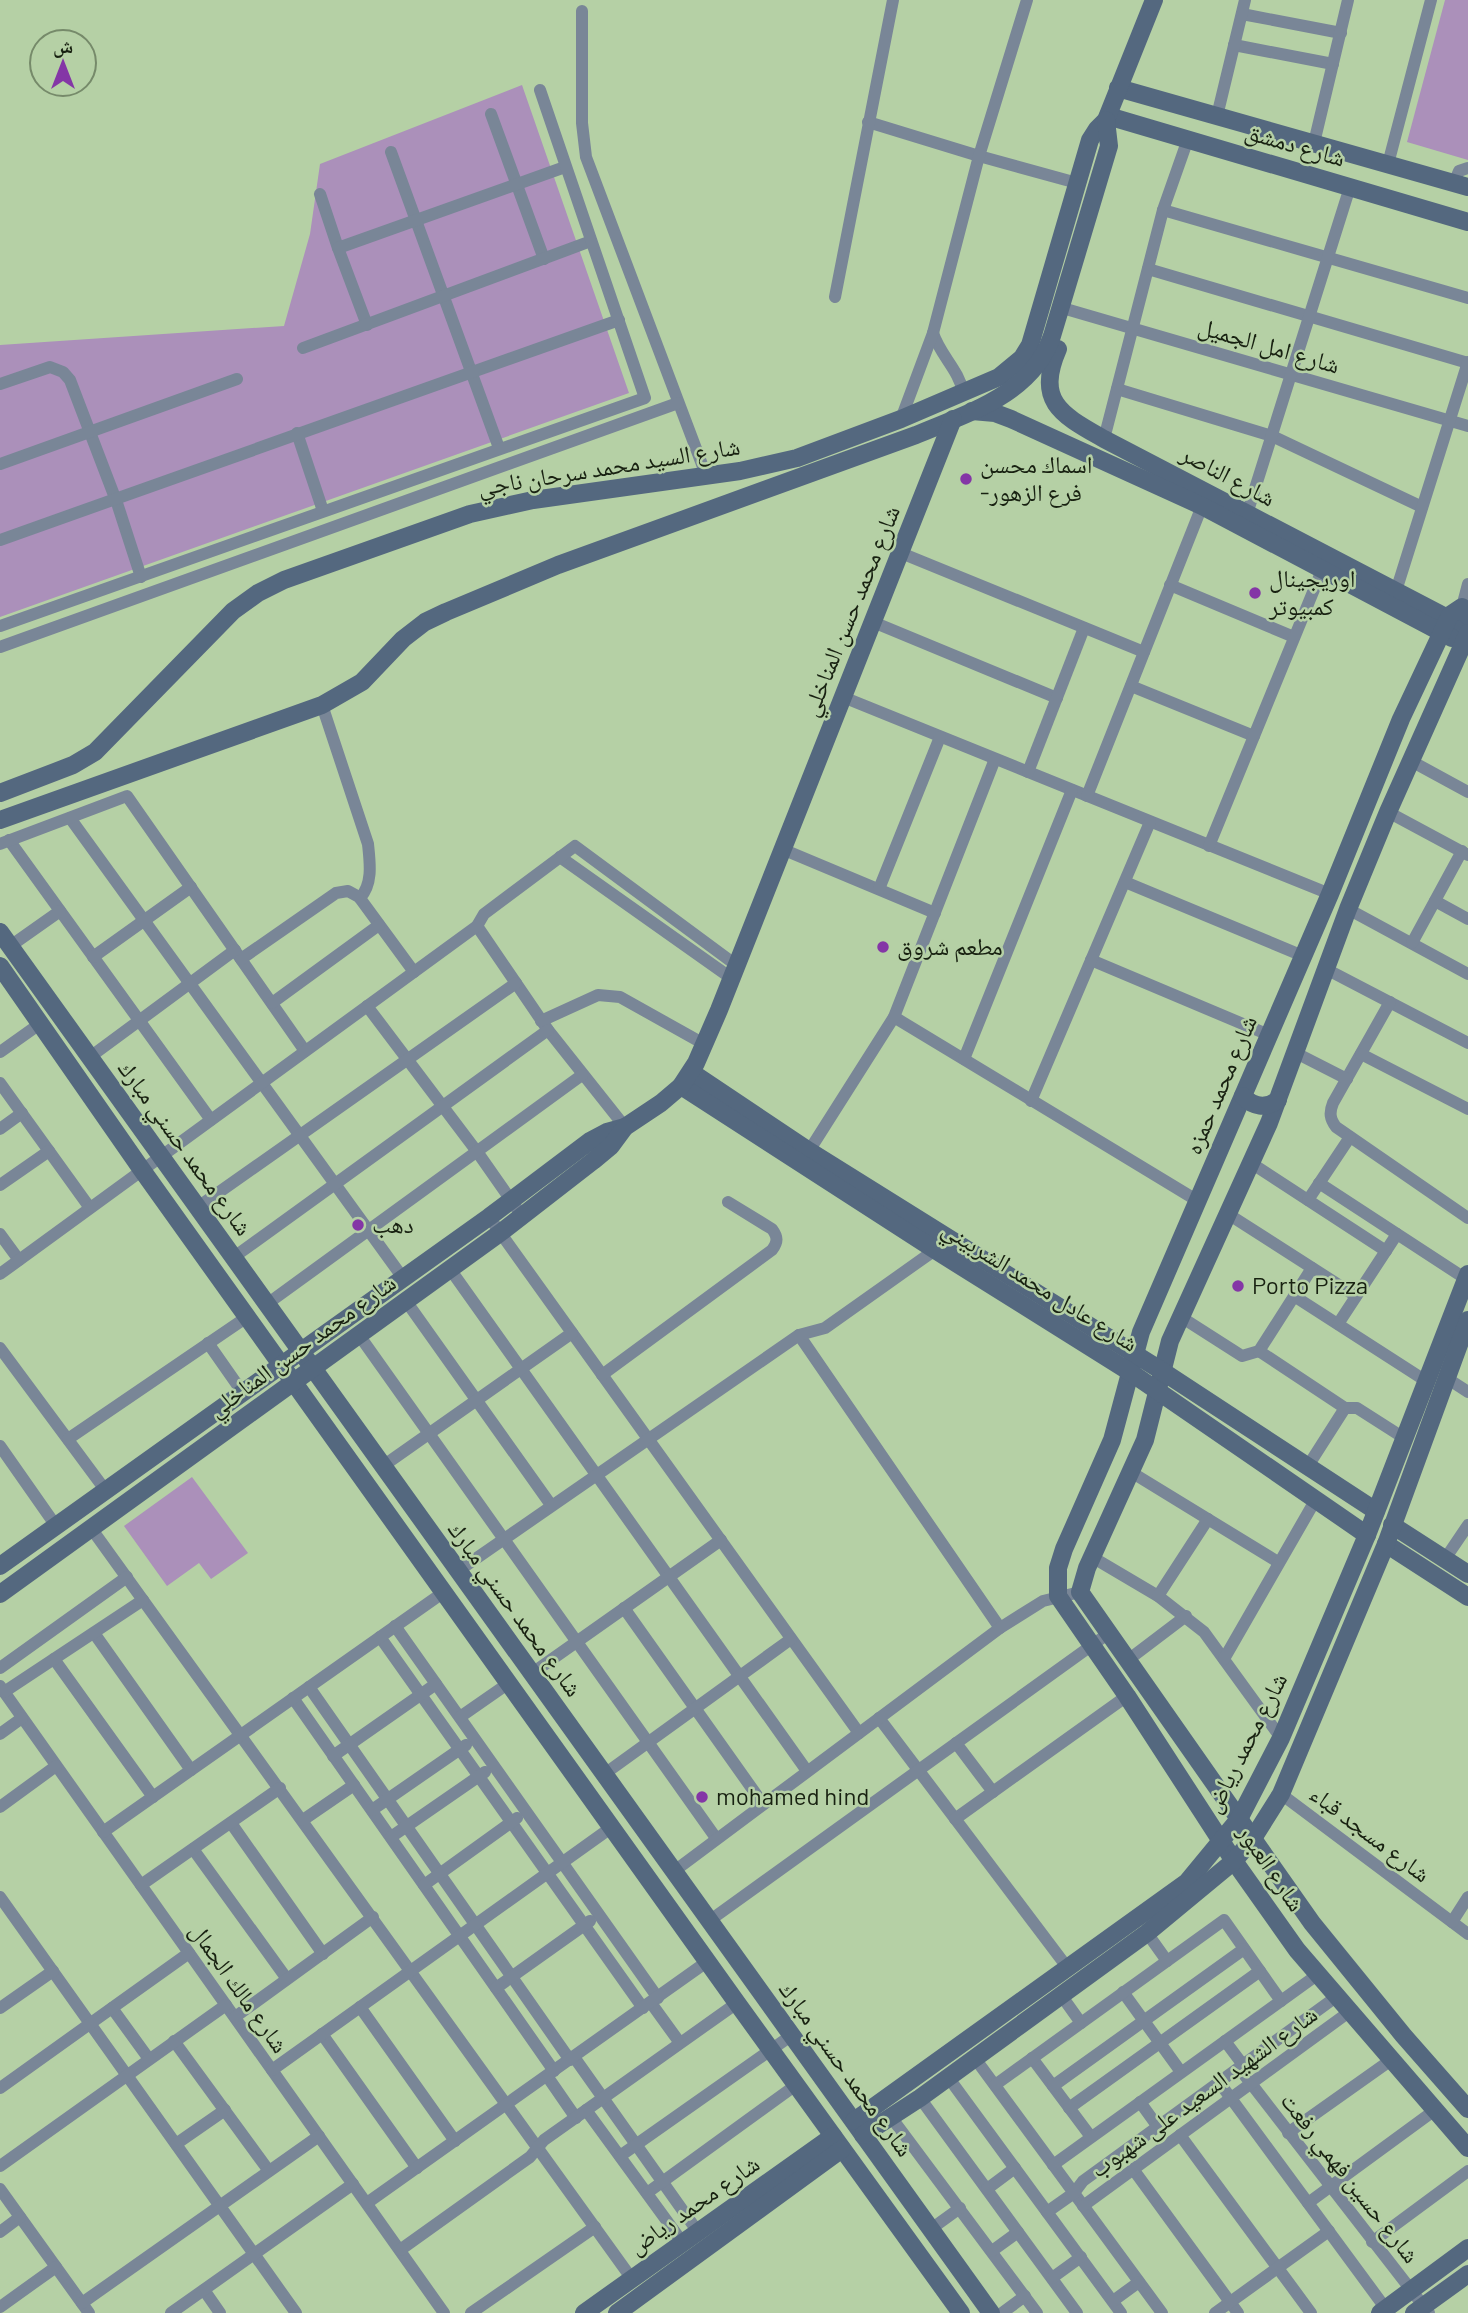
<svg xmlns="http://www.w3.org/2000/svg" width="1468" height="2313" viewBox="0 0 1468 2313" font-family="Barlow,'Noto Naskh Arabic',sans-serif">
  <style>
    .green { fill: #ab90ba }
    .lines { fill: none; stroke-linecap: round; stroke-linejoin: round }
    .street { stroke: #798697; stroke-width: 12 }
    .secondary { stroke: #54687f; stroke-width: 18 }
    .poi-dot { fill: #8436a6; stroke: #b5d0a5; stroke-width: 2.5 }
    .labels { text-anchor: middle; stroke-width: 5; stroke-linejoin: round; paint-order: stroke }
    .street-label { font-size: 24px; fill: #182111; stroke: #b5d0a5 }
    .poi-label { font-size: 24px; fill: #182111; stroke: #b5d0a5; text-anchor: start }
  </style>
  <rect width="100%" height="100%" fill="#b5d0a5"/>
  <g class="green">
    <polygon points="1445,0 1468,0 1468,160 1407,142"/>
    <polygon points="522,85 629,393 0,617 0,345 284,326 310,234 320,164"/>
    <polygon points="192,1477 248,1553 211,1579 199,1563 167,1586 124,1526"/>
  </g>
  <g class="lines">
    <g class="street">
      <polyline points="582,11 582,123 586,157 706,475"/>
      <polyline points="1242,14 1341,33"/>
      <polyline points="1234,45 1333,64"/>
      <polyline points="491,114 544,259"/>
      <polyline points="1217,116 1245,0"/>
      <polyline points="868,122 979,156 1077,183"/>
      <polyline points="1314,143 1348,0"/>
      <polyline points="391,152 499,448"/>
      <polyline points="1388,164 1431,0"/>
      <polyline points="1454,183 1459,171 1468,168"/>
      <polyline points="320,194 338,248"/>
      <polyline points="1163,210 1468,298"/>
      <polyline points="1148,269 1468,363"/>
      <polyline points="835,297 893,0"/>
      <polyline points="1059,307 1468,426"/>
      <polyline points="367,325 338,248 565,167"/>
      <path d="M933,333C940,355 959,370 963,392"/>
      <polyline points="303,348 591,241"/>
      <polyline points="0,384 50,367 63,372 70,380 117,503 141,577"/>
      <polyline points="1117,389 1272,436 1422,507"/>
      <polyline points="901,419 933,333 979,156 1027,0"/>
      <polyline points="297,433 323,511"/>
      <polyline points="1104,439 1163,210 1188,139"/>
      <polyline points="0,464 237,379"/>
      <polyline points="1247,514 1350,187"/>
      <polyline points="0,540 619,320"/>
      <polyline points="901,553 1144,652"/>
      <polyline points="1170,585 1294,637"/>
      <polyline points="1396,591 1468,362"/>
      <polyline points="1462,607 1468,584"/>
      <polyline points="873,622 1057,698"/>
      <polyline points="0,626 645,398 540,90"/>
      <polyline points="0,647 678,403"/>
      <polyline points="1131,686 1254,736"/>
      <polyline points="843,697 1330,894"/>
      <path d="M322,705L368,844C370,863 373,884 360,898"/>
      <polyline points="1411,761 1468,792"/>
      <polyline points="1028,772 1084,628"/>
      <polyline points="1087,796 1202,506"/>
      <polyline points="1388,812 1468,855"/>
      <polyline points="70,818 403,1278"/>
      <polyline points="9,840 211,1120"/>
      <polyline points="0,844 127,796 305,1051"/>
      <polyline points="1209,846 1322,570"/>
      <polyline points="782,849 935,913"/>
      <polyline points="560,857 731,978"/>
      <polyline points="1125,882 1303,956"/>
      <polyline points="879,889 940,737"/>
      <polyline points="1435,901 1468,919"/>
      <polyline points="1348,909 1468,974"/>
      <polyline points="477,926 548,1030 625,1127"/>
      <polyline points="1412,943 1462,851"/>
      <polyline points="9,947 60,911"/>
      <polyline points="93,957 191,887"/>
      <polyline points="241,959 336,893 348,891 359,897 414,972"/>
      <polyline points="1091,960 1269,1035"/>
      <polyline points="1326,969 1468,1043"/>
      <path d="M1390,1002L1333,1103C1329,1113 1330,1119 1336,1127L1468,1218"/>
      <polyline points="272,1003 379,925"/>
      <polyline points="367,1006 478,1153 522,1216"/>
      <polyline points="894,1017 1198,1201"/>
      <polyline points="541,1021 598,995 620,997 704,1044"/>
      <polyline points="0,1052 41,1023"/>
      <polyline points="1296,1053 1347,1079"/>
      <polyline points="1361,1054 1468,1109"/>
      <polyline points="90,1057 235,950"/>
      <polyline points="964,1059 1072,790"/>
      <polyline points="0,1083 90,1208"/>
      <polyline points="1031,1101 1150,822"/>
      <polyline points="0,1129 22,1113"/>
      <polyline points="809,1151 894,1017 995,759"/>
      <polyline points="1251,1163 1386,1251"/>
      <polyline points="1319,1183 1466,1279"/>
      <polyline points="0,1185 49,1151"/>
      <polyline points="1308,1200 1350,1137"/>
      <polyline points="198,1207 516,983"/>
      <polyline points="1228,1214 1356,1296"/>
      <polyline points="489,1217 859,1733"/>
      <polyline points="0,1234 19,1260"/>
      <polyline points="234,1257 548,1030"/>
      <polyline points="450,1269 807,1771"/>
      <polyline points="0,1274 477,926 484,914 575,846 736,965"/>
      <polyline points="1294,1296 1426,1381"/>
      <polyline points="406,1301 551,1505"/>
      <polyline points="267,1304 582,1075"/>
      <polyline points="1181,1317 1242,1356 1259,1351 1312,1268"/>
      <polyline points="1338,1324 1397,1234"/>
      <polyline points="359,1335 716,1838"/>
      <polyline points="799,1335 1000,1628"/>
      <polyline points="208,1343 243,1393"/>
      <polyline points="0,1348 106,1491"/>
      <polyline points="1259,1351 1345,1408 1357,1408 1404,1438"/>
      <path d="M602,1375L772,1250C778,1242 778,1237 772,1229L728,1202"/>
      <polyline points="1445,1377 1468,1392"/>
      <polyline points="68,1439 247,1317"/>
      <polyline points="0,1446 56,1526"/>
      <polyline points="383,1466 572,1333"/>
      <polyline points="1308,1466 1345,1408"/>
      <polyline points="1131,1472 1278,1562"/>
      <polyline points="91,1528 632,2279"/>
      <polyline points="1092,1557 1158,1596 1204,1632 1281,1738"/>
      <polyline points="1445,1559 1468,1525"/>
      <polyline points="458,1571 799,1335 825,1328 935,1250"/>
      <polyline points="1158,1596 1208,1519"/>
      <polyline points="624,1608 763,1804"/>
      <polyline points="395,1626 658,1998"/>
      <polyline points="94,1633 191,1770"/>
      <polyline points="380,1637 643,2008"/>
      <polyline points="54,1659 153,1797"/>
      <polyline points="1224,1659 1316,1499"/>
      <polyline points="1128,1660 1186,1616"/>
      <polyline points="0,1668 127,1577"/>
      <polyline points="531,1674 721,1540"/>
      <polyline points="0,1686 444,2313"/>
      <polyline points="309,1687 570,2060"/>
      <polyline points="4,1692 143,1600"/>
      <polyline points="293,1698 554,2071"/>
      <polyline points="460,1717 509,1683"/>
      <polyline points="879,1718 1067,1967"/>
      <polyline points="0,1734 22,1718"/>
      <polyline points="956,1743 993,1792"/>
      <polyline points="333,1756 436,1684"/>
      <polyline points="603,1775 791,1639"/>
      <polyline points="1281,1794 1468,1934"/>
      <polyline points="0,1807 56,1766"/>
      <polyline points="372,1810 466,1745"/>
      <polyline points="955,1819 1127,1696"/>
      <polyline points="303,1820 354,1785"/>
      <polyline points="231,1823 323,1954"/>
      <polyline points="103,1832 444,1592"/>
      <polyline points="391,1837 485,1772"/>
      <polyline points="193,1849 287,1979"/>
      <polyline points="673,1872 1000,1628 1043,1601 1080,1592"/>
      <polyline points="141,1885 280,1788"/>
      <polyline points="424,1885 517,1818"/>
      <polyline points="0,1897 296,2313"/>
      <polyline points="709,1921 1109,1633"/>
      <polyline points="1452,1922 1468,1897"/>
      <polyline points="1147,1933 1167,1961"/>
      <polyline points="496,1988 590,1921"/>
      <polyline points="1123,1992 1181,2072"/>
      <polyline points="1061,1995 1081,2023"/>
      <polyline points="651,2003 680,2043"/>
      <polyline points="360,2007 455,2141"/>
      <polyline points="0,2008 53,1971"/>
      <polyline points="112,2008 149,2059"/>
      <polyline points="235,2017 373,1917"/>
      <polyline points="322,2034 417,2168"/>
      <polyline points="174,2041 269,2171"/>
      <polyline points="1225,2041 1243,2065"/>
      <polyline points="574,2057 698,2232"/>
      <polyline points="974,2057 1162,2313"/>
      <polyline points="1032,2058 1091,2137"/>
      <polyline points="1239,2068 1429,2313"/>
      <polyline points="272,2070 612,1827"/>
      <polyline points="547,2076 576,2118"/>
      <polyline points="948,2077 1121,2313"/>
      <polyline points="1219,2082 1389,2313"/>
      <polyline points="995,2085 1224,1920 1281,2001"/>
      <polyline points="1053,2086 1244,1949"/>
      <polyline points="0,2088 189,1953"/>
      <polyline points="920,2098 1077,2313"/>
      <polyline points="1140,2102 1158,2127"/>
      <polyline points="1069,2108 1260,1971"/>
      <polyline points="586,2110 683,2243"/>
      <polyline points="891,2117 1037,2313"/>
      <polyline points="1288,2133 1391,2060"/>
      <polyline points="1180,2135 1311,2313"/>
      <polyline points="176,2144 225,2110"/>
      <polyline points="620,2156 792,2035"/>
      <polyline points="1053,2165 1317,1975"/>
      <polyline points="0,2166 226,2005"/>
      <polyline points="1133,2169 1238,2313"/>
      <polyline points="0,2189 89,2313"/>
      <polyline points="987,2189 1015,2168"/>
      <polyline points="647,2193 796,2085"/>
      <polyline points="367,2203 708,1961"/>
      <polyline points="1308,2203 1435,2110"/>
      <polyline points="1083,2206 1349,2012"/>
      <polyline points="1047,2212 1074,2193 1083,2181 1336,1997"/>
      <polyline points="931,2229 960,2208"/>
      <polyline points="0,2232 20,2217"/>
      <polyline points="1372,2242 1468,2171"/>
      <polyline points="400,2250 530,2157 544,2140 737,2003"/>
      <polyline points="992,2251 1018,2232"/>
      <polyline points="1052,2278 1081,2257"/>
      <polyline points="204,2290 220,2313"/>
      <polyline points="1113,2301 1139,2282"/>
      <polyline points="82,2303 319,2136"/>
      <polyline points="0,2307 56,2267"/>
      <polyline points="171,2313 353,2184"/>
      <polyline points="471,2313 595,2227"/>
      <polyline points="1002,2313 1025,2296"/>
      <polyline points="1215,2313 1329,2231"/>
    </g>
    <g class="secondary">
      <polyline points="1118,88 1468,187"/>
      <polyline points="1108,116 1468,222"/>
      <path d="M1058,349C1035,402 1062,415 1104,439L1459,624"/>
      <polyline points="972,411 995,413 1011,419 1202,506 1452,638"/>
      <polyline points="1468,616 1462,607 1450,615 1401,719 1330,894 1141,1332 1112,1440 1064,1549 1058,1568 1058,1596 1127,1696 1234,1861 1297,1950 1468,2148"/>
      <polyline points="1468,633 1388,812 1348,909 1269,1123 1170,1341 1145,1440 1087,1568 1080,1592 1312,1923 1403,2035 1468,2109"/>
      <polyline points="0,793 73,765 95,752 233,611 258,593 284,580 470,514 533,500 740,471 797,458 901,419 999,377 1022,358 1030,345 1090,140 1097,129 1106,120 1154,0"/>
      <path d="M0,820L322,705L362,682L403,639L425,622L446,612L558,565L916,435C968,413 1033,394 1052,336L1109,146L1106,120"/>
      <polyline points="0,932 991,2313"/>
      <polyline points="0,966 142,1170 737,2003 961,2313"/>
      <polyline points="691,1072 809,1151 1162,1371 1376,1511"/>
      <polyline points="681,1086 935,1250 1130,1372 1367,1535"/>
      <path d="M1243,1096C1253,1107 1266,1109 1278,1100"/>
      <polyline points="1392,1525 1468,1574"/>
      <polyline points="1386,1544 1468,1597"/>
      <polyline points="0,1566 489,1217 590,1141 607,1132 625,1127"/>
      <polyline points="0,1594 500,1233 593,1161 611,1146 625,1127 661,1103 681,1086 696,1063 719,1010 953,419"/>
      <polyline points="854,2121 1187,1882 1239,1819 1281,1738 1367,1535 1468,1274"/>
      <polyline points="863,2135 920,2098 1147,1933 1234,1861 1252,1840 1281,1794 1386,1544 1468,1320"/>
      <polyline points="584,2313 833,2136"/>
      <polyline points="617,2313 842,2149"/>
      <polyline points="1380,2313 1468,2248"/>
      <polyline points="1414,2313 1468,2274"/>
    </g>
  </g>
  <g class="poi-dot">
    <circle cx="966" cy="479" r="7"/>
    <circle cx="1255" cy="593" r="7"/>
    <circle cx="883" cy="947" r="7"/>
    <circle cx="358" cy="1225" r="7"/>
    <circle cx="1238" cy="1286" r="7"/>
    <circle cx="702" cy="1797" r="7"/>
  </g>
  <g class="labels">
    <g class="street-label">
      <text transform="translate(1295 145) rotate(16)" y="8">شارع دمشق</text>
      <text transform="translate(1269 346) rotate(16)" y="8">شارع امل الجميل</text>
      <text transform="translate(609 467) rotate(-9)" y="8">شارع السيد محمد سرحان ناجي</text>
      <text transform="translate(1228 476) rotate(28)" y="8">شارع الناصر</text>
      <text transform="translate(851 611) rotate(-68)" y="8">شارع محمد حسن المناخلي</text>
      <text transform="translate(1221 1085) rotate(-67)" y="8">شارع محمد حمزه</text>
      <text transform="translate(185 1148) rotate(54)" y="8">شارع محمد حسني مبارك</text>
      <text transform="translate(1040 1286) rotate(32)" y="8">شارع عادل محمد الشربيني</text>
      <text transform="translate(302 1346) rotate(-36)" y="8">شارع محمد حسن المناخلي</text>
      <text transform="translate(515 1609) rotate(54)" y="8">شارع محمد حسني مبارك</text>
      <text transform="translate(1246 1743) rotate(-63)" y="8">شارع محمد رياض</text>
      <text transform="translate(1370 1834) rotate(37)" y="8">شارع مسجد قباء</text>
      <text transform="translate(1271 1868) rotate(56)" y="8">شارع العبور</text>
      <text transform="translate(239 1988) rotate(55)" y="8">شارع مالك الجمال</text>
      <text transform="translate(846 2069) rotate(54)" y="8">شارع محمد حسني مبارك</text>
      <text transform="translate(1204 2092) rotate(-36)" y="8">شارع الشهيد السعيد على شهبوب</text>
      <text transform="translate(1350 2178) rotate(52)" y="8">شارع حسين فهمي رفعت</text>
      <text transform="translate(694 2205) rotate(-35)" y="8">شارع محمد رياض</text>
    </g>
    <g class="poi-label">
      <text x="980" y="473">اسماك محسن<tspan x="980" dy="28">-فرع الزهور</tspan></text>
      <text x="1269" y="587">اوريجينال<tspan x="1269" dy="28">كمبيوتر</tspan></text>
      <text x="897" y="955">مطعم شروق</text>
      <text x="372" y="1233">دهب</text>
      <text x="1252" y="1294">Porto Pizza</text>
      <text x="716" y="1805">mohamed hind</text>
    </g>
  </g>
  <g transform="translate(63 63)"><circle r="33" fill="#b5d0a5" stroke="#768a6a" stroke-width="2"/>
  <path d="M0-5L12 26L0 18L-12 26Z" fill="#8436a6"/>
  <text y="-10" font-size="19" font-weight="bold" text-anchor="middle" fill="#182111">ش</text>
  </g>
</svg>
